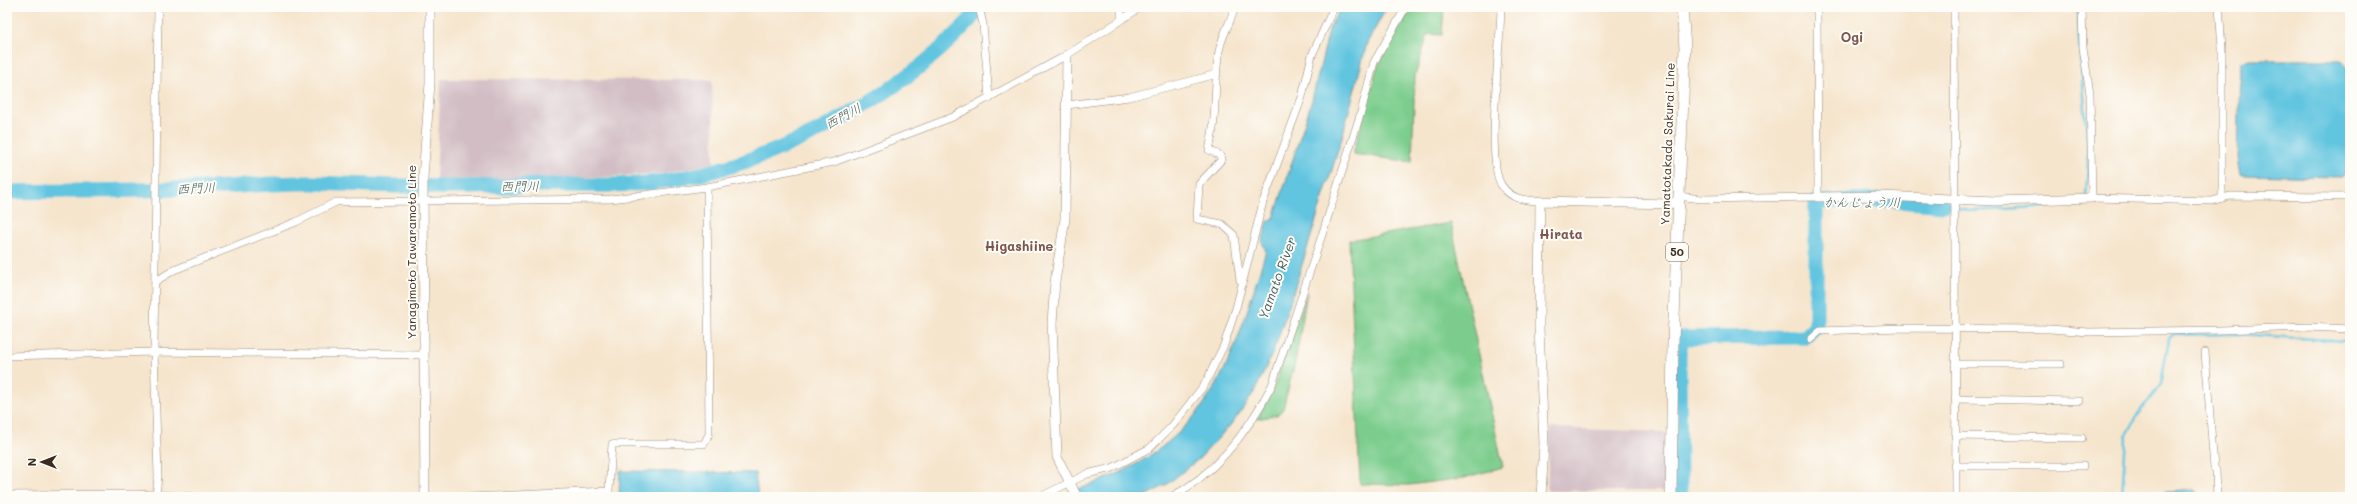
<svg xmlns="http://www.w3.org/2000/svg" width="2357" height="504" viewBox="0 0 2357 504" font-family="Mali,'Klee One',sans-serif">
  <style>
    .industrial { fill: #d2bdc5 }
    .green { fill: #7ccd8d; stroke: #5c7c56 }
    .water { fill: #62c5e0; stroke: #4e787f }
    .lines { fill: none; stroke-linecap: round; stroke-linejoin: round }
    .stream { stroke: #62c5e0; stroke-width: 2.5 }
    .river { stroke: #62c5e0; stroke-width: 15 }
    .street-casing { stroke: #988876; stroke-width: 8 }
    .secondary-casing { stroke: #988876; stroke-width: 10 }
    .primary-casing { stroke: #988876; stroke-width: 12 }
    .street { stroke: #fff; stroke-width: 7 }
    .secondary { stroke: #fff; stroke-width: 9 }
    .primary { stroke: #fff; stroke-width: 11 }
    .labels { text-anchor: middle; stroke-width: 4; stroke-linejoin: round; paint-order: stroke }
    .shield { fill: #fdfcf7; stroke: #75695f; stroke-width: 1 }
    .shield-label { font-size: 11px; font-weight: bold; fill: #3b2a1e }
    .street-label { font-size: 12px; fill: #3b2a1e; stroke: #fdfcf7 }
    .neighbourhood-label { font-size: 13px; font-weight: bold; fill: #7d554d; stroke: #fdfcf7 }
    .water-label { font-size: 13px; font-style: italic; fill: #496062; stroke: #fdfcf7 }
  </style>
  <rect width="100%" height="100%" fill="#fdfcf7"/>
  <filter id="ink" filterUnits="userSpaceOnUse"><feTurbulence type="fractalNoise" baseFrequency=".025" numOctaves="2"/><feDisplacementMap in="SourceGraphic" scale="8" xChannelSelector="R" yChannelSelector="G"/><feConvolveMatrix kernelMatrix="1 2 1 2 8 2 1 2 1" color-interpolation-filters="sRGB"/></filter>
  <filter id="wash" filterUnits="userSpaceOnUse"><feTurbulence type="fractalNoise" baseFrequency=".012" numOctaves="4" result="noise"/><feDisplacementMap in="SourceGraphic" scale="16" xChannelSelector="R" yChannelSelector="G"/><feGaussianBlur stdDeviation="0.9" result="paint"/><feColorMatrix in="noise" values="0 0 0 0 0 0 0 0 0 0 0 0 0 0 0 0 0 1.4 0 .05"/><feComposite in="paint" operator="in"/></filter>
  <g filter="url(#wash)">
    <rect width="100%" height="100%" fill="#f6e5cd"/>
    <g class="industrial">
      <polygon points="441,79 712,80 714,163 665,173 585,178 436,180"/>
      <polygon points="1550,428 1665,432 1667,491 1547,491"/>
    </g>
    <g class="green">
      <polygon points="1412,7 1444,7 1442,35 1428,34 1415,76 1412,162 1353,154 1378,65"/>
      <polygon points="1451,223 1503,467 1464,478 1409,485 1360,484 1349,240"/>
      <polygon points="1307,293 1296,358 1283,409 1277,415 1257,419 1272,392"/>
      <polygon points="909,495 965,495 970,497 894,497"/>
    </g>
    <g class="water">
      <path d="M1341,7H1387L1367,43L1341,141L1288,309L1273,352L1255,391L1234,421L1200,458L1166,485L1143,497H1060C1086,485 1114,478 1138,463C1223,413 1238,339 1266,251L1262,242L1268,221L1274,218L1312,100L1330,27Z"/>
      <polygon points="2251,60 2341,60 2350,71 2350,155 2345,174 2341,177 2240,175 2238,165 2240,62"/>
      <polygon points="620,471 755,473 758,497 619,497"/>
      <polygon points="2194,490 2203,497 2107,497 2108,497"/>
    </g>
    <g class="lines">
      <g class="stream">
        <path d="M2077,7C2079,70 2092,133 2086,196"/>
        <polyline points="1944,205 1969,211 2085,204 2085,201"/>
        <polyline points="2122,497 2126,437 2136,418 2161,384 2169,339 2172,335 2239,334 2344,341 2350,337 2350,333"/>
      </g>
      <g class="river">
        <path d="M7,192C72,191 138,191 203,188C239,187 275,182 311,183C356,184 400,187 445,187C478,187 510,186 543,185C585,185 635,187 677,179C784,160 911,92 981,7"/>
        <polyline points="1680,497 1679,354 1682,338 1805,337 1816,326 1816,202 1885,200 1944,205"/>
      </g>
    </g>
  </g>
  <g filter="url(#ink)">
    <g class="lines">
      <g class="street-casing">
        <g id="street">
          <polyline points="979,7 983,24 989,98"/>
          <polyline points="1121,7 1121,19"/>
          <path d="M1235,7C1230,25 1220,37 1218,57C1214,89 1217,119 1209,150L1221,156L1222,159L1199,184L1197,219L1222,224L1234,235L1240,280"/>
          <path d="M1501,7C1501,42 1485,163 1502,186C1512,200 1525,200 1540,201"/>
          <polyline points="1954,7 1956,497"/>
          <polyline points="2082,7 2083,48 2090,94 2092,198 2212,201 2230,196 2350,197"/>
          <polyline points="2219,7 2222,48 2222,198"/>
          <polyline points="1067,105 1129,97 1217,74"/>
          <polyline points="1679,196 1701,199 1818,197 1817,12 1815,7"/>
          <polyline points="156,281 174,270 296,222 336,202 611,199 707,187 834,162 953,117 1067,55 1141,7"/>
          <polyline points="1811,339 1820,331 1901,328 2050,329 2089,332 2220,330 2307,327 2350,329"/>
          <polyline points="2205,352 2214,468 2216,470 2217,497"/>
          <polyline points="7,356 154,352 424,355"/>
          <polyline points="1955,364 2061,364"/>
          <polyline points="1955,399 2080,401"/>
          <polyline points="1955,436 2082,438"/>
          <polyline points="1955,466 2083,466"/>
          <polyline points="7,495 137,494 196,497"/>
          <polyline points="156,497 158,476 154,352 158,7"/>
          <polyline points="470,497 609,491 612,444 704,444 709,434 707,187"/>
          <polyline points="1040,497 1087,474 1112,468 1150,448 1173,425 1205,384 1224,345 1236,308 1263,202 1302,97 1312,55 1334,7"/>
          <path d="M1171,497C1217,473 1249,430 1272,385L1323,232L1361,112L1374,62L1406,7"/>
        </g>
      </g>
      <g class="secondary-casing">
        <g id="secondary">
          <polyline points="1067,55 1065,219 1055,282 1052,323 1057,457 1077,497"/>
          <polyline points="1818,197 1882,196 1995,201 2092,198"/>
          <polyline points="425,497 423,178 430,83 430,7"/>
          <polyline points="1541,497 1544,444 1539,328 1540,201 1670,204 1679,200"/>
        </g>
      </g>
      <g class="primary-casing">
        <polyline id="primary" points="1671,497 1673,342 1685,48 1682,7"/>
      </g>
      <use href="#street" class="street"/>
      <use href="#secondary" class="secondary"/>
      <use href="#primary" class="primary"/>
    </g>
  </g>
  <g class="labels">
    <rect class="shield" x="1666" y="243" width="22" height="18" rx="3"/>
    <g class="shield-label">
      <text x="1677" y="256">50</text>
    </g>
    <g class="street-label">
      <text transform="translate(1668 144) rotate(-88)" y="4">Yamatotakada Sakurai Line</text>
      <text transform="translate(412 252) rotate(-90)" y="4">Yanagimoto Tawaramoto Line</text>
    </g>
    <g class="neighbourhood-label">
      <text x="1852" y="42">Ogi</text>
      <text x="1561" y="239">Hirata</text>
      <text x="1019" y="251">Higashiine</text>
    </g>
    <g class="water-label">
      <text transform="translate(843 116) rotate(-28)" y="5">西門川</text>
      <text transform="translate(520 186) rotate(-1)" y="5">西門川</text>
      <text transform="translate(196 188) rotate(-3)" y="5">西門川</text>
      <text x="1862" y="207">かんじょう川</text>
      <text transform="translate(1277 278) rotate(-70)" y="5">Yamato River</text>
    </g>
  </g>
  <rect width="2357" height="504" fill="none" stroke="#fdfcf7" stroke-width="24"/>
  <g transform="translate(42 462) rotate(270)" stroke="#fdfcf7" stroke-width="3" paint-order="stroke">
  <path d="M0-3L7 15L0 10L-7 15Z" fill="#3b2a1e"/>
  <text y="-6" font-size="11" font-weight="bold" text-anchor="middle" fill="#3b2a1e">N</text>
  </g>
</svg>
